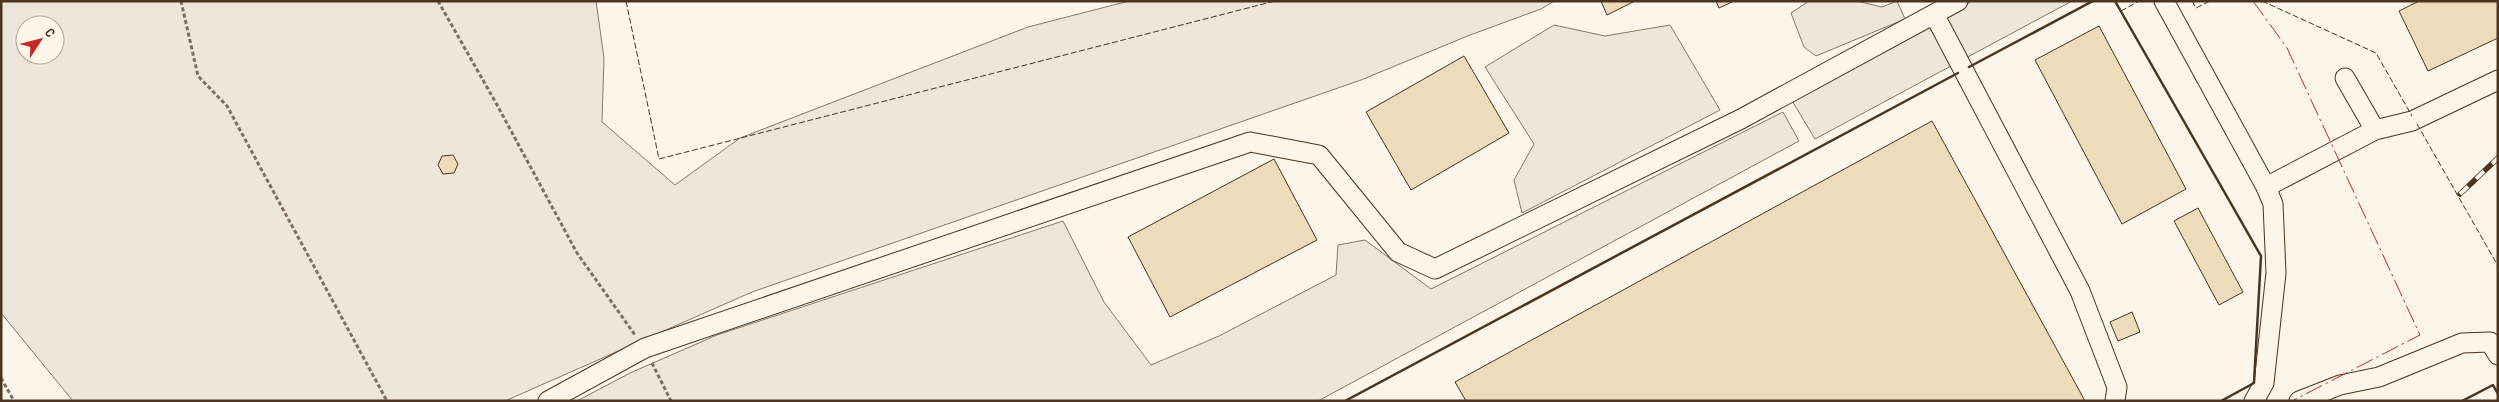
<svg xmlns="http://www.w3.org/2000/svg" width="2499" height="402" viewBox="0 0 2499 402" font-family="'Sofia Sans Condensed',sans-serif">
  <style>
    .green { fill: #ede6d9; stroke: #887966; fill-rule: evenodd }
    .parking { fill: #ede7d9; stroke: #887966 }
    .building { fill: #ecdcbc; stroke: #4a3520 }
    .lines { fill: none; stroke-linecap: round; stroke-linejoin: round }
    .minor-casing { stroke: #4a3520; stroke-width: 21 }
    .path { stroke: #7f6f5c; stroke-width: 3; stroke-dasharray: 4 2.5; stroke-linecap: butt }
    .minor { stroke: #fbf6e9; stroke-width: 19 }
    .rail-casing { stroke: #4a3520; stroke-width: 5.5 }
    .rail { stroke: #fbf6e9; stroke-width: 4; stroke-dasharray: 11; stroke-linecap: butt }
    .fence { stroke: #4a3520; stroke-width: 1; stroke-dasharray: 6 2.5; stroke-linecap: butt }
    .wall { stroke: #4a3520; stroke-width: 2.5 }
    .power { stroke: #c62828; stroke-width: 1; stroke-dasharray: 18 4 2.5 4; stroke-linecap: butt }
  </style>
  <rect width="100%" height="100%" fill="#fbf6e9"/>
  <g class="green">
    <path d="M1,1H596L604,58L602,122L675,185L740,138L1028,27L1129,1H1554L1541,9L1470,35L1361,80L752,292L505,401H73L1,313ZM25,25H55V55H25Z"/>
    <polygon points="1809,1 1856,1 1882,7 1897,1 1905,19 1816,56 1804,47 1791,13"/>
    <polygon points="1554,25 1605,36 1670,25 1720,110 1522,213 1514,180 1534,144 1485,67"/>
    <polygon points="1783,112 1799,141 1318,401 577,401 630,373 717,335 1063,221 1104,302 1151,365 1219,336 1336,275 1338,245 1365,240 1431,289"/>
  </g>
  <polygon class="parking" points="1972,1 2072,1 1815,139 1791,99"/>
  <g class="building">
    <polygon points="1601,1 1635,1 1607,15"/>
    <polygon points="1716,1 1734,1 1719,8"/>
    <polygon points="2419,1 2498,1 2498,38 2428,71 2399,11"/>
    <polygon points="2099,26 2186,189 2122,224 2035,60"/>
    <polygon points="1464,56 1509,133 1411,190 1366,112"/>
    <polygon points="1932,121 2085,401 1466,401 1455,382"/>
    <polygon points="453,155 458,164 454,173 443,174 438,165 442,156"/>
    <polygon points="1274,159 1317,240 1170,317 1128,237"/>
    <polygon points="2198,208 2243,292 2219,305 2174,221"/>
    <polygon points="2132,312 2140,332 2118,341 2110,322"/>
  </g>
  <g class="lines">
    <g class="minor-casing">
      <g id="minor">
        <polyline points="2164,1 2266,187 2273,204 2276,273 2264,383 2254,401"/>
        <polyline points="1935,16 2080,291 2117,387 2115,401"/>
        <polyline points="2345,78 2375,130"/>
        <polyline points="2266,187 2375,130 2412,121 2498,80"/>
        <polyline points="548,401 645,348 1250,142 1319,155 1398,252 1435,269 1741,119 1958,1"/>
        <polyline points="2299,401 2340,385 2379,377 2462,343 2490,342 2498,355"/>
      </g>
    </g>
    <g class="path">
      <polyline points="181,1 198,76 227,106 387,401"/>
      <polyline points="438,1 496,103 577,253 635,335"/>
      <polyline points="652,363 671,401"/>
      <polyline points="1,378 14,401"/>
    </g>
    <use href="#minor" class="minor"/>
    <g class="rail-casing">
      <polyline id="rail" points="2460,194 2498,158"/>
    </g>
    <use href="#rail" class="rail"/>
    <g class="fence">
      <polyline points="626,1 659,159 1275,1"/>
      <polyline points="2192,1 2196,8 2210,1"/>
      <polyline points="2262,1 2376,53 2412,116"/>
      <polyline points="2121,11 2139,1"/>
      <polyline points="2417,124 2498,266"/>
    </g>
    <g class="wall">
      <polyline points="2115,1 2261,256 2254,383 2221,401"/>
      <polyline points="1969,67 2093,1"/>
      <polyline points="1345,401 1958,73"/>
      <polyline points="2462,401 2493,385 2498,394"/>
    </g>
    <polyline class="power" points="2253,1 2287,48 2420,335 2292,401"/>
  </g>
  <rect width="2499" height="402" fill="none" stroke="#4a3520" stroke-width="5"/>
  <g transform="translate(40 40) rotate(54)"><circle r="24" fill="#fbf6e9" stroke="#b4a999"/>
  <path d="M0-4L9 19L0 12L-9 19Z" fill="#c62828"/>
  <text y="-8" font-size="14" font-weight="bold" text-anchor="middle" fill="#4a3520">С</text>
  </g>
</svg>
